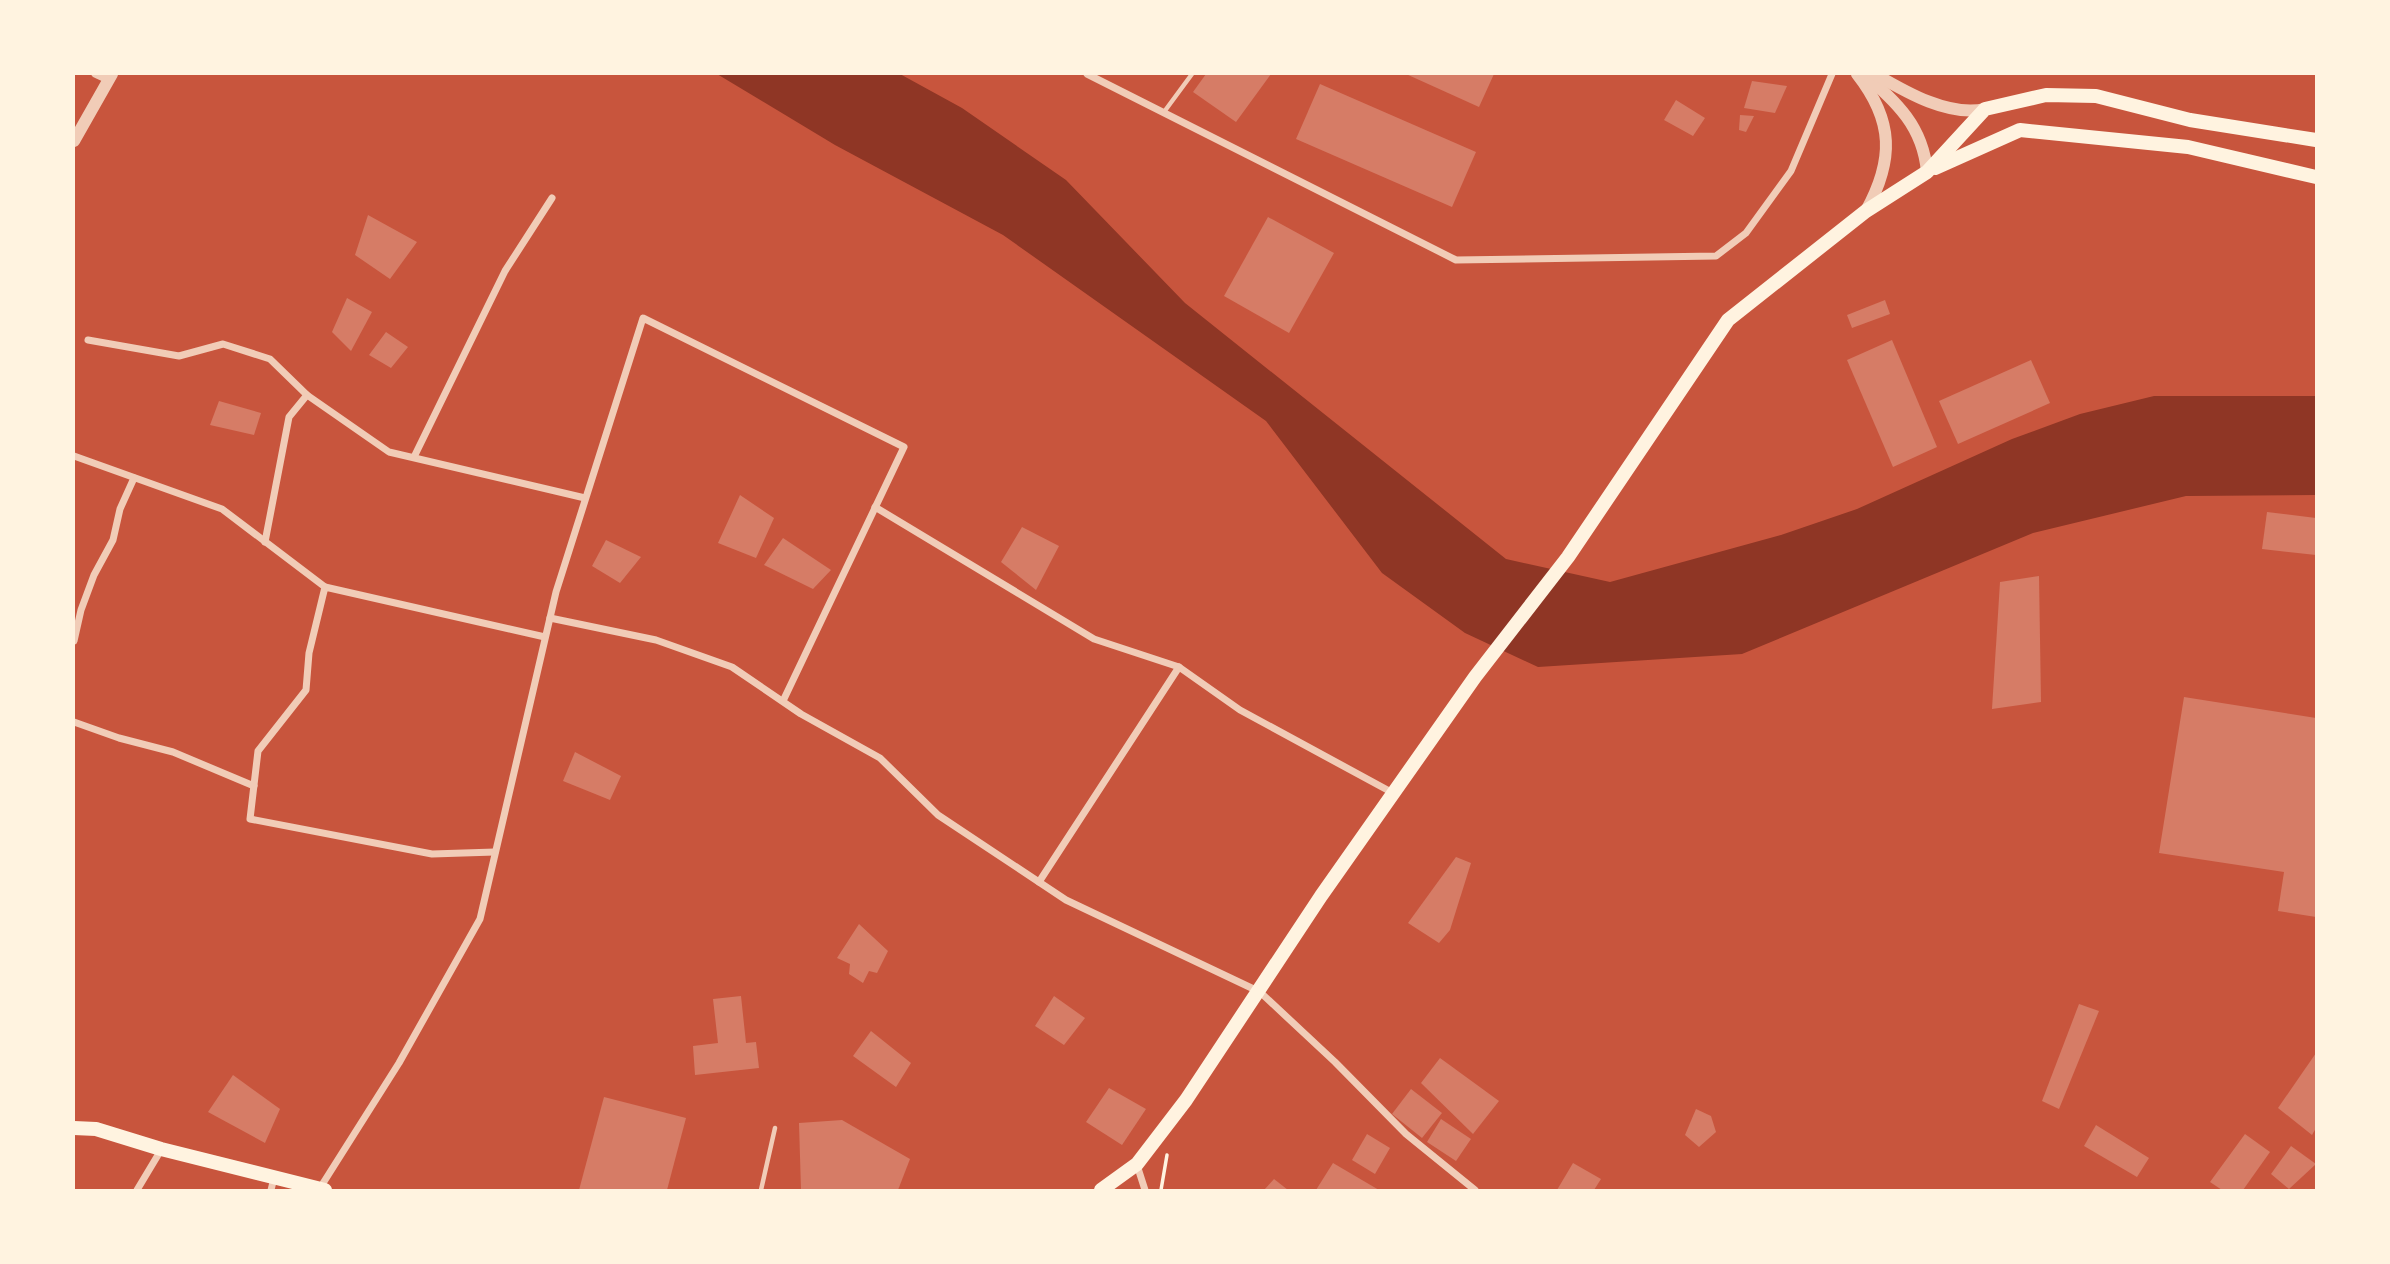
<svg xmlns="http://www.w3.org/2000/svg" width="2390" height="1264" viewBox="0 0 2390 1264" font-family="Spectral,serif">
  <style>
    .water { fill: #8f3625 }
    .building { fill: #d67c66 }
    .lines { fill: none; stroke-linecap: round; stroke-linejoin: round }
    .path { stroke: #fff3e0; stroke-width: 3.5 }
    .service { stroke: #f1ccb7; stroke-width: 4.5 }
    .minor { stroke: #f1ccb7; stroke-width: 7 }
    .tertiary { stroke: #f1ccb7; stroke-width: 12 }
    .primary { stroke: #fff3e0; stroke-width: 14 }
  </style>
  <rect width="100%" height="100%" fill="#c8553d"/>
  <polygon class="water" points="717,74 900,74 962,108 1066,180 1185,303 1506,559 1610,582 1781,535 1857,509 2012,439 2080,414 2154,396 2316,396 2316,495 2186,496 2033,533 1742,654 1538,667 1465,633 1382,573 1266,421 1003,235 835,145"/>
  <g class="building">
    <polygon points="1206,74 1271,74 1236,122 1193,92"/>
    <polygon points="1406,74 1494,74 1479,107"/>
    <polygon points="1752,81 1787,86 1775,113 1744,108"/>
    <polygon points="1320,84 1476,152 1452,207 1296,139"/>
    <polygon points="1676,100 1705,118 1693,136 1664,120"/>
    <polygon points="1740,115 1754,116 1746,132 1739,130"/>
    <polygon points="368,215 417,242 390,279 355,255"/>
    <polygon points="1268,217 1334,253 1289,333 1224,296"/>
    <polygon points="347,298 372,312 351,351 332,332"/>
    <polygon points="1885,300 1890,314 1852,328 1847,315"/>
    <polygon points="386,332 408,347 391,368 369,355"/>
    <polygon points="1892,340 1937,447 1893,467 1847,360"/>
    <polygon points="2031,360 2050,403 1958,444 1939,401"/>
    <polygon points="219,401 261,413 254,435 210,425"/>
    <polygon points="740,495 774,518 756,558 718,543"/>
    <polygon points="2267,512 2316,518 2316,555 2262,549"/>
    <polygon points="1022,527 1059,546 1036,590 1001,562"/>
    <polygon points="783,538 831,570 813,589 764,565"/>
    <polygon points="606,540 641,557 620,583 592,566"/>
    <polygon points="2039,576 2041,702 1992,709 2000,582"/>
    <polygon points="2184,697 2316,718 2316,917 2278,911 2284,872 2159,853"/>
    <polygon points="575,752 621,776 610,800 563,781"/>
    <polygon points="1456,857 1471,863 1450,930 1439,943 1408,923"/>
    <polygon points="859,924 888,951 877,973 869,971 863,983 849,974 850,964 837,958"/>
    <polygon points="741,996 746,1043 756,1042 759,1068 695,1075 693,1046 718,1043 713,999"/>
    <polygon points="1054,996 1085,1018 1064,1045 1035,1026"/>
    <polygon points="2079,1004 2099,1011 2059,1109 2042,1101"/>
    <polygon points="871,1031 911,1063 896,1087 853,1056"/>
    <polygon points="2316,1053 2316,1128 2312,1135 2278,1108"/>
    <polygon points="1440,1058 1499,1101 1473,1134 1421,1083"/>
    <polygon points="233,1075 280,1109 265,1143 208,1112"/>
    <polygon points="1109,1088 1146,1109 1122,1145 1086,1122"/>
    <polygon points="1411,1089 1442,1113 1422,1138 1392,1114"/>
    <polygon points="604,1097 686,1118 667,1190 579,1190"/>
    <polygon points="1696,1109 1711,1116 1716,1132 1699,1147 1685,1135"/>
    <polygon points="1441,1119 1471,1139 1456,1161 1427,1142"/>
    <polygon points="842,1120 910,1159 898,1190 801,1190 799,1123"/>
    <polygon points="2096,1125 2149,1158 2137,1177 2084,1146"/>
    <polygon points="1367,1134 1390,1148 1375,1174 1352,1160"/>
    <polygon points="2245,1134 2270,1152 2243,1190 2222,1190 2210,1182"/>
    <polygon points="2291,1146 2316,1164 2289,1189 2271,1174"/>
    <polygon points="1333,1163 1379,1190 1316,1190"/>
    <polygon points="1573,1163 1601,1179 1594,1190 1557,1190"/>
    <polygon points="1274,1179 1288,1190 1264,1190"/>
  </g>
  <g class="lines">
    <polyline class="path" points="1161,1190 1167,1155"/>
    <g class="service">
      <polyline points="1164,112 1192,74"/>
      <polyline points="761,1190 775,1128"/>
    </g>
    <g class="minor">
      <polyline points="95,74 108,80"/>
      <polyline points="1087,74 1456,260 1716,256 1746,233 1791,171 1832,74"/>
      <polyline points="88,340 179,356 223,344 270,359 307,395 389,452 585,498"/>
      <polyline points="74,456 222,509 325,587"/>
      <polyline points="414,457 505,271 552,198"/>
      <polyline points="875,507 1094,639 1179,667 1240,710 1393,793"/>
      <polyline points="265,542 289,417 307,395"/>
      <polyline points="550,618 656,640 732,667 801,714 880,758 938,815 1066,900 1260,992 1335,1062 1406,1134 1475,1190"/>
      <polyline points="74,641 81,610 94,575 113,540 120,509 134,478"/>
      <polyline points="74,722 119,738 173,752 254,786"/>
      <polyline points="495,852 432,854 250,819 258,751 306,690 309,653 325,587 545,637"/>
      <polyline points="1039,882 1179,667"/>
      <polyline points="1137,1165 1145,1190"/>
      <polyline points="320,1188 399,1063 480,919 556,592 643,318 904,447 783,701"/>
      <polyline points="137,1190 161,1150"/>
      <polyline points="271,1190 274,1178"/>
    </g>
    <g class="tertiary">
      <path d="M1857,74C1894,121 1894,160 1866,211"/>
      <path d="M1864,74C1897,103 1923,126 1927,172"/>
      <path d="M1875,74C1906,92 1948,117 1985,109"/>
      <polyline points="74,141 112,74"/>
    </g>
    <g class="primary">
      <polyline points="1935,168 2020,130 2188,147 2316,177"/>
      <polyline points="74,1128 96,1129 161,1149 325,1190"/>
      <polyline points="1101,1190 1137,1164 1186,1100 1321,896 1475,677 1568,557 1728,320 1866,211 1927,172 1985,109 2046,95 2096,96 2190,120 2316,140"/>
    </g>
  </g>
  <rect width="2390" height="1264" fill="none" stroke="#fff3e0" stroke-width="150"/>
</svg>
